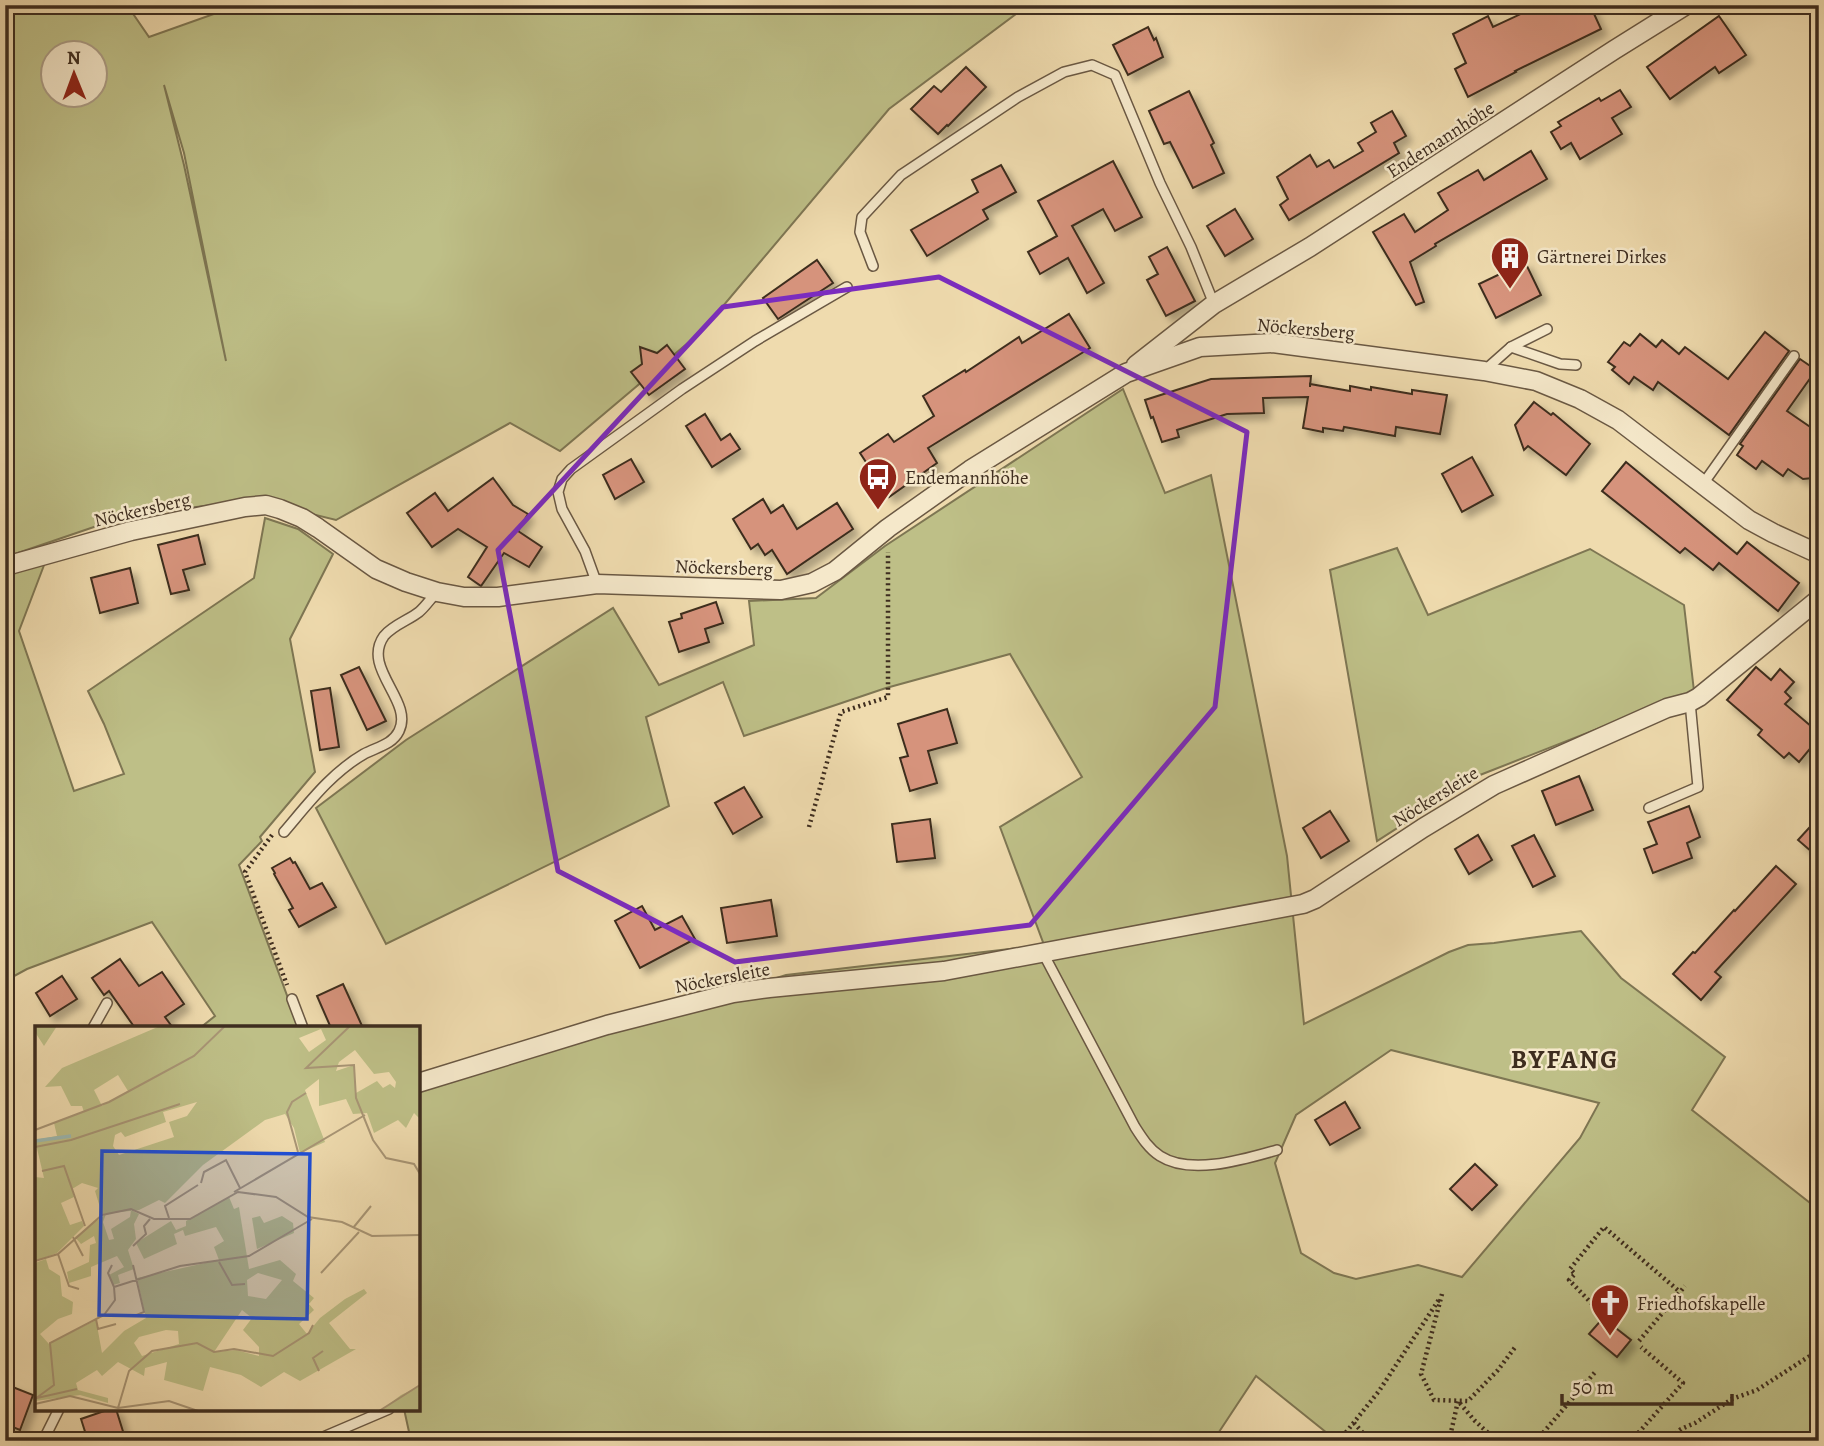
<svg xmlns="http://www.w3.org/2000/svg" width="1824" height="1446" viewBox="0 0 1824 1446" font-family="Alegreya,serif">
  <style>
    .green { fill: #bebf87; stroke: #7e7653; stroke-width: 2; fill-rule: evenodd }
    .building { fill: #d6937c; stroke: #3e2d1f; stroke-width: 2; filter: url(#shadow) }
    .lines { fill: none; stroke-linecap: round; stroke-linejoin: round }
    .lane-casing { stroke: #6a5843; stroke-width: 12 }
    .street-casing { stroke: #6a5843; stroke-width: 21 }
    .path { stroke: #3e2d1f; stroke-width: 4.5; stroke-dasharray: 2 3.5; stroke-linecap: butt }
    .lane { stroke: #f5e8ca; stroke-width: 9 }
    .street { stroke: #f5e8ca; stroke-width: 18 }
    .marked { fill: none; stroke: #7b2cbf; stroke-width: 5; stroke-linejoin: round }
    .labels { text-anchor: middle; stroke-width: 5; stroke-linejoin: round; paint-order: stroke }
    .street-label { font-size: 19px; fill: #3e2d1f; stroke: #f5e8ca }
    .poi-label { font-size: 19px; fill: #3e2d1f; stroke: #f5e8ca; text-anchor: start }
    .district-label { font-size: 26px; font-weight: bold; letter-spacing: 2px; fill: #3e2d1f; stroke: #f5e8ca }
    .inset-river { fill: none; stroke: #9cb9b3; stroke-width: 3.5 }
    .inset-road { fill: none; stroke: #a89575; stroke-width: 2 }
    .view { fill: #1d4ed8; fill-opacity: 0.15; stroke: #1d4ed8; stroke-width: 3.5 }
    .inset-edge { fill: none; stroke: #3e2d1f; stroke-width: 3.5 }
  </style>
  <defs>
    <filter id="shadow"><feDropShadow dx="6" dy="6" stdDeviation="3.5" flood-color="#0004"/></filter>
  </defs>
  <rect width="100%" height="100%" fill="#efdbae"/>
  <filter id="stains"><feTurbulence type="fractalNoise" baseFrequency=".00286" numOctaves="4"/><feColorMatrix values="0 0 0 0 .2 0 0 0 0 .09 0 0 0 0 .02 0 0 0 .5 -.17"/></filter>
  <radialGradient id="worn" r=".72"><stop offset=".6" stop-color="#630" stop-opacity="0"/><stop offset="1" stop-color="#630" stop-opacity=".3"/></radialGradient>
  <g class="green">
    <path d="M5,5H127L149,37L239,5H1028L889,109L702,331L560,451L510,423L336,520L255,500L129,515L6,557ZM52,52H94V94H52ZM164,85L184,153L226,361L184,165Z"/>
    <path d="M1123,389L1165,493L1211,475L1287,856L1304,1024L1449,952L1468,945L1494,943L1581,931L1621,978L1725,1057L1692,1110L1819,1210V1441H1337L1256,1376L1213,1441H411L404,1409H418V1089L786,975L1044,945L1000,827L1082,777L1010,654L886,688L744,736L723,682L646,717L669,806L386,944L316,808L406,740L613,608L659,685L754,645L749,601L816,598L885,546ZM1391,1050L1599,1103L1580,1138L1462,1277L1418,1265L1356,1279L1334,1273L1301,1253L1275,1163L1296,1115Z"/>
    <polygon points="265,518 298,529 333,554 290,639 315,772 260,837 262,841 239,865 299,1028 200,1028 215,1016 152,922 27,969 5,981 5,574 46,560 19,631 74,791 124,774 104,724 88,691 254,578"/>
    <polygon points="1397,548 1428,615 1590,549 1684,605 1694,691 1480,775 1377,841 1330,570"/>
  </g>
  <g class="building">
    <polygon points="1540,5 1590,5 1601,29 1515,71 1516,72 1468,97 1455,69 1466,63 1453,34 1488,16 1493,27"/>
    <polygon points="1719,16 1746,55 1719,73 1715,67 1670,99 1647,67"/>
    <polygon points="1148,27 1154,40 1156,38 1163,57 1128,75 1113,45"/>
    <polygon points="966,67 986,87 948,126 947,125 938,134 911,109 934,86 941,92"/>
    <polygon points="1620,90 1631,107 1612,118 1622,134 1580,159 1571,143 1561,149 1551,132 1561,126 1558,122 1599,98 1601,101"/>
    <polygon points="1189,91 1214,143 1211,145 1224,173 1193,188 1170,142 1164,144 1149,111"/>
    <polygon points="1392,111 1406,136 1394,143 1399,153 1289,220 1280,205 1288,199 1277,177 1310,155 1317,167 1329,160 1334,168 1363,151 1358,143 1376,132 1371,123"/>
    <polygon points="1531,151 1547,179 1435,244 1436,246 1410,262 1424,302 1416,305 1373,232 1404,214 1415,232 1448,210 1438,193 1478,170 1484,180"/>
    <polygon points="1113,161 1142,217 1115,231 1103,209 1072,226 1104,283 1087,293 1068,258 1040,274 1028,252 1057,236 1038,201"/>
    <polygon points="1001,165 1016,192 983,210 988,219 927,256 911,230 978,192 972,180"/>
    <polygon points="1235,209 1253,239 1225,256 1207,226"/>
    <polygon points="1167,247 1195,301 1166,316 1147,280 1158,274 1149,257"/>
    <polygon points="817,260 833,283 778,319 763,298"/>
    <polygon points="1525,262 1541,295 1496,318 1479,284"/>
    <polygon points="1069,314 1090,348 928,448 937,463 889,497 860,453 888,434 894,442 934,416 923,396 965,370 966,372 1019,337 1022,343"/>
    <polygon points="1765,332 1789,351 1729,435 1658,382 1653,390 1634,377 1629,384 1612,370 1615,367 1608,362 1624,342 1630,346 1640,334 1656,347 1662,340 1679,354 1685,347 1728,379"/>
    <polygon points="667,345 685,369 649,395 631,372 642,364 640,347 657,353"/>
    <polygon points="1800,359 1816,370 1787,411 1819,433 1819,469 1813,478 1803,479 1788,469 1783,476 1762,461 1756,469 1737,455 1743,446 1740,444"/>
    <polygon points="1311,376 1310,387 1310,384 1350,391 1350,386 1371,390 1371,387 1412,394 1412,390 1447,395 1440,434 1396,427 1395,436 1344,427 1343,431 1323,428 1323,432 1303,428 1308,397 1263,398 1264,413 1227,414 1177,430 1179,437 1162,442 1153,417 1151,418 1145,400 1211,379"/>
    <polygon points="1534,402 1551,415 1553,413 1590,444 1566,475 1528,446 1524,450 1515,425"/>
    <polygon points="705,414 721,440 730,434 740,449 712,467 686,426"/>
    <polygon points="1472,457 1493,495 1462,512 1442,474"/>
    <polygon points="631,459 644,482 615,499 603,475"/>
    <polygon points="1626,462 1737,554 1747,542 1799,583 1778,611 1719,563 1713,570 1685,548 1680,553 1602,491"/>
    <polygon points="493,478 513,505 528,514 518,531 542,547 529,567 504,553 481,586 468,577 487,547 458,529 432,547 407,513 435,493 448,511"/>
    <polygon points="763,499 771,513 783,505 797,529 837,503 853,529 787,574 772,550 765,555 758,544 751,549 733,519"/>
    <polygon points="198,535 205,564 183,570 189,590 171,594 158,545"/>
    <polygon points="130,568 138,603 100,613 91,578"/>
    <polygon points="716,602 723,623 705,629 709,642 679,652 669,622 682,618 681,614"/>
    <polygon points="359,667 386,721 367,730 341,675"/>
    <polygon points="1756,667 1771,680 1780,669 1794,682 1785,692 1791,698 1785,704 1819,733 1819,738 1799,762 1789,753 1784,758 1758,735 1762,730 1727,700"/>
    <polygon points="330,688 339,747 320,750 311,691"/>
    <polygon points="947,709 957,743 928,751 937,783 910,791 900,758 908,756 898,724"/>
    <polygon points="1579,776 1593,810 1556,825 1542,791"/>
    <polygon points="744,787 762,817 733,834 715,803"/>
    <polygon points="1689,806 1700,837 1687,843 1692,858 1653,873 1644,849 1657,844 1648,822"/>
    <polygon points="1330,811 1349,841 1321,858 1303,828"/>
    <polygon points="1819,817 1819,858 1798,840"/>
    <polygon points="930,819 935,858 897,862 892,824"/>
    <polygon points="1478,835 1492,860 1469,874 1455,849"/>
    <polygon points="1534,835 1555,876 1533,887 1512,846"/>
    <polygon points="290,858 293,863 295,862 310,889 322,883 336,907 299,927 289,910 293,908 274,874 275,873 272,868"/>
    <polygon points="1776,866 1796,884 1715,972 1721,977 1701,1000 1673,974 1693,952 1695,953 1734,910 1735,911"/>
    <polygon points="771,900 777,936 727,943 721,908"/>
    <polygon points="642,906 655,930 682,916 695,939 640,968 615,921"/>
    <polygon points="120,959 139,986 162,972 184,1004 165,1017 173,1028 135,1028 109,991 104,995 92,978"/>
    <polygon points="62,976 77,999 50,1016 36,993"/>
    <polygon points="343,984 363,1028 331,1028 317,996"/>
    <polygon points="1345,1102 1360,1128 1330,1145 1315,1120"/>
    <polygon points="1475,1164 1497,1185 1472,1210 1450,1189"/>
    <polygon points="1603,1318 1631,1340 1617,1357 1589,1334"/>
    <polygon points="5,1384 33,1395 20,1430 5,1424"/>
    <polygon points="110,1409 116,1409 126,1441 88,1441 81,1419"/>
  </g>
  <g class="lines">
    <g class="lane-casing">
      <g id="lane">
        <polyline points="873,266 860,232 862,217 901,175 1018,97 1064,72 1092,65 1115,75 1160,183 1191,247 1214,304"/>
        <polyline points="1511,347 1560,364 1576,365"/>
        <polyline points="1485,370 1511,347 1547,329"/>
        <polyline points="1703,484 1794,356"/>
        <polyline points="597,584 585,551 562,509 558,492 562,479 571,469 682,389 755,341 847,287"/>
        <polyline points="1649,808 1698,787 1690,702"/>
        <path d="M284,832C308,804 331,773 364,754C377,747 392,745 399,731C414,701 361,668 384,636C393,625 409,620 419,612C426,606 431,598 437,592"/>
        <path d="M1043,953L1135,1127C1142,1138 1149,1149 1160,1156C1191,1176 1245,1159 1277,1150"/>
        <polyline points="292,999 303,1028"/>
        <polyline points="93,1028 107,1003"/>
        <polyline points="43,1441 59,1409"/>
        <polyline points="314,1441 389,1409"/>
      </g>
    </g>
    <g class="street-casing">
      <g id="street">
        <polyline points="1136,365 1214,304 1310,247 1614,50 1686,5"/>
        <polyline points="5,567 13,564 131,531 245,507 266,505 280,509 302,518 318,528 376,569 406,582 437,592 464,597 498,597 597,584 781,590 812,583 835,571 888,528 970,470 1126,373 1200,347 1273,343 1484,371 1536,381 1580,399 1618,420 1749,520 1773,533 1819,554"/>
        <polyline points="418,1083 607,1025 733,993 769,988 944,971 1303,904 1315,899 1423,828 1494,785 1667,708 1690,702 1699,697 1819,599"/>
      </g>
    </g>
    <g class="path">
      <polyline points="809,827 841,712 888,697 888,552"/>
      <polyline points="272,835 245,872 287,985"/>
      <polyline points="1442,1294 1421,1374 1434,1400 1468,1401 1498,1370 1516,1346"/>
      <polyline points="1600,1312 1569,1280 1575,1274 1570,1269 1604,1227 1680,1292"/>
      <polyline points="1639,1341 1685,1286"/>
      <polyline points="1354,1423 1363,1433 1366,1441"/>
      <polyline points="1339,1441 1379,1391 1440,1298"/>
      <polyline points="1449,1441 1458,1401 1475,1421 1497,1441"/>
      <polyline points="1536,1441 1596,1371"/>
      <polyline points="1631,1441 1683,1383 1641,1347"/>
      <polyline points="1667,1441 1681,1429 1695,1423 1732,1399 1757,1390 1819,1350"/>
    </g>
    <use href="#lane" class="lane"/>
    <use href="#street" class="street"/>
  </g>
  <path class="marked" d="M939,277L1247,432L1215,707L1030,925L735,962L558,871L498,550L723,307Z"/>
  <defs>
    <g id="building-pin" transform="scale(2.0125)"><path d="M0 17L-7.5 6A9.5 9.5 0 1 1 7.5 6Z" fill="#8f2418" stroke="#f5e8ca"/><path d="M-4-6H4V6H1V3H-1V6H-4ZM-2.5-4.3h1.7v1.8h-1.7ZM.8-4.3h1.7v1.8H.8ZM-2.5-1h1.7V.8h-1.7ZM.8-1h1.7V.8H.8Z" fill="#fff"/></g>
    <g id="bus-pin" transform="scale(2.0125)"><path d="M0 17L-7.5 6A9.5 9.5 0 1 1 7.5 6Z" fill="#8f2418" stroke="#f5e8ca"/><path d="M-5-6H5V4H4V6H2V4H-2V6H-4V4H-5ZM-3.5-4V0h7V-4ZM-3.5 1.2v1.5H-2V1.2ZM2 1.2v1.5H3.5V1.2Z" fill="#fff"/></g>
    <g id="church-pin" transform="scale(2.0125)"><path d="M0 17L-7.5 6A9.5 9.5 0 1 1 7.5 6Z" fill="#8f2418" stroke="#f5e8ca"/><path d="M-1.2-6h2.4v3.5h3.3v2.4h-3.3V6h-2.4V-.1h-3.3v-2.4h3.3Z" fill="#fff"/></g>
  </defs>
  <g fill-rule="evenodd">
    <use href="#building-pin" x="1510" y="256"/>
    <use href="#bus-pin" x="878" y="477"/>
    <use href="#church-pin" x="1610" y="1303"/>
  </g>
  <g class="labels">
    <g class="street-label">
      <text transform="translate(1440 139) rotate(-33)" y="7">Endemannhöhe</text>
      <text transform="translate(1306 328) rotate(5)" y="7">Nöckersberg</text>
      <text transform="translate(142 509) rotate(-13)" y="7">Nöckersberg</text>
      <text transform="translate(724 567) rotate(2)" y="7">Nöckersberg</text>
      <text transform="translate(1435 796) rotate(-32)" y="7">Nöckersleite</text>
      <text transform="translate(722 977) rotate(-11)" y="7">Nöckersleite</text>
    </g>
    <g class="poi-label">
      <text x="1537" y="263">Gärtnerei Dirkes</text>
      <text x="905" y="484">Endemannhöhe</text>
      <text x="1637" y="1310">Friedhofskapelle</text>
    </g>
    <g class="district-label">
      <text x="1565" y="1068">BYFANG</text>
    </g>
  </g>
  <g transform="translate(35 1026)">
    <rect width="385" height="385" fill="#efdbae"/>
    <path d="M0,0H22L9,20L0,6ZM125,0H189L155,33L191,0H385V93L379,87L371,102L363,94L339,107L332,87L318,88L311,73L284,80V53L270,64L290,116L265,127L259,102L250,88L230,94L168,139L130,177L124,174L104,184L67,188L60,165L63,162L47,157L37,163L39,171L26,177L35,199L47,195L49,200L22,227L0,235V151L9,152L0,114L22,110L19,97L49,86L47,80H36L26,60L10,61L27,42ZM286,3L291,14L274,26L264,12ZM320,24L339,48L354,46L361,56L360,62L355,58L348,62L342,55L321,67L319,39L301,45L304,36ZM83,49L93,65L67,80L59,64ZM162,76L152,90L134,96L139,111L84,129L78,120L80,109L86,106L90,111L131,96L128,86ZM194,171L199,183L204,181L214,243L245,234L261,248L258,255L279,272L274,278L279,284L264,298L272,308L285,292L310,273L329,263L332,267L294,297L315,323H321L265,355L249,346L226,361L206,349L175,341L168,365L129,354L132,336L110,342L109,350L83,336L67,350L62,344L41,357L43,364L73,372V377L45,369L0,375V237L11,233L14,243L25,250L27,270L38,276L37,288L23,293L5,308L14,318L61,294L67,327L89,305L111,292L102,252L184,234L179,221L189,215L181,201L150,210L148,204L139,208L142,218L109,233L101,217L136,195L141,204L151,200V195ZM223,247L247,254L231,273L213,270L212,254ZM207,284L217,292L208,304L224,321V330L201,324L179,326ZM131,304L143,305L144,318L107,330L99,317L104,311ZM96,184L104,188L99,198L101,213L93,224L99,243L83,249L85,257L78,259L74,249L89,241L82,230L56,241V250L34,257L32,246L54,236L55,219L61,217L59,210L46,218L40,211L71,188L68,196L74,214L79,213L76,203L95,191ZM225,190L229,197L247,190L258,197L259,207L222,223L217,192ZM385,360V385H345L366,369Z" fill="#bebf87" fill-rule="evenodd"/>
    <path class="inset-river" d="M0,115L36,110"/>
    <path class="inset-road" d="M315,0L271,42L319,39L321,72L338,114L351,132L379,138L385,148M0,104L74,76L159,30L190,0M0,121L36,114L145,78M263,126L252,86L257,76L271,67M7,145L29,140L50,200M166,157L169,146L191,134L205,162M199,166L330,89M134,192L130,180L163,159M318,202L336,180M38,211L48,230M98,220L111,208L109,200L115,193M23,228L34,260L44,263M0,235L23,228L67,189L96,183L119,193H155L203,166L241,171L273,191L307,196L337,210L385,209M184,236L197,259L210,258M77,239L73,247L79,261M98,239L109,286L99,290M286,247L324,206M61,293L63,303L81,298M284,345L278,332L288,325M2,372L42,363M0,373L19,359L15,317L69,289L80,274L79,261L145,240L214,230L277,193M0,378L35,370L83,382L134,375L163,385M83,382L94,345L117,325L162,317L179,326L199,323L238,330L274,307L278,299M344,385L385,359"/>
    <path class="view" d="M67,125L275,128L272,293L64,289Z"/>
    <rect width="385" height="385" class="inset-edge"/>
  </g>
  <rect width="1824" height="1446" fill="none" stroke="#efdbae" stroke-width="28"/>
  <rect x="7" y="7" width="1810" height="1432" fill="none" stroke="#3e2d1f" stroke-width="3.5"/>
  <rect x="14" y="14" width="1796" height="1418" fill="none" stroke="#3e2d1f" stroke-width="2"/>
  <g transform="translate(74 74) rotate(359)"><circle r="33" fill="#f5e8ca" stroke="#ac9d86" stroke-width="2"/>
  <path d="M0-5L12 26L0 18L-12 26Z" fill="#8f2418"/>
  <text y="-10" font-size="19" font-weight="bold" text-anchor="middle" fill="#3e2d1f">N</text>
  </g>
  <path d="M1562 1394v10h170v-10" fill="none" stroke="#3e2d1f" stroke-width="3.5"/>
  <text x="1572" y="1394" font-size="21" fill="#3e2d1f" stroke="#f5e8ca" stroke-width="5" paint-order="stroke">50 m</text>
  <rect width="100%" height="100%" filter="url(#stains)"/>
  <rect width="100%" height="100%" fill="url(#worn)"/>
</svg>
